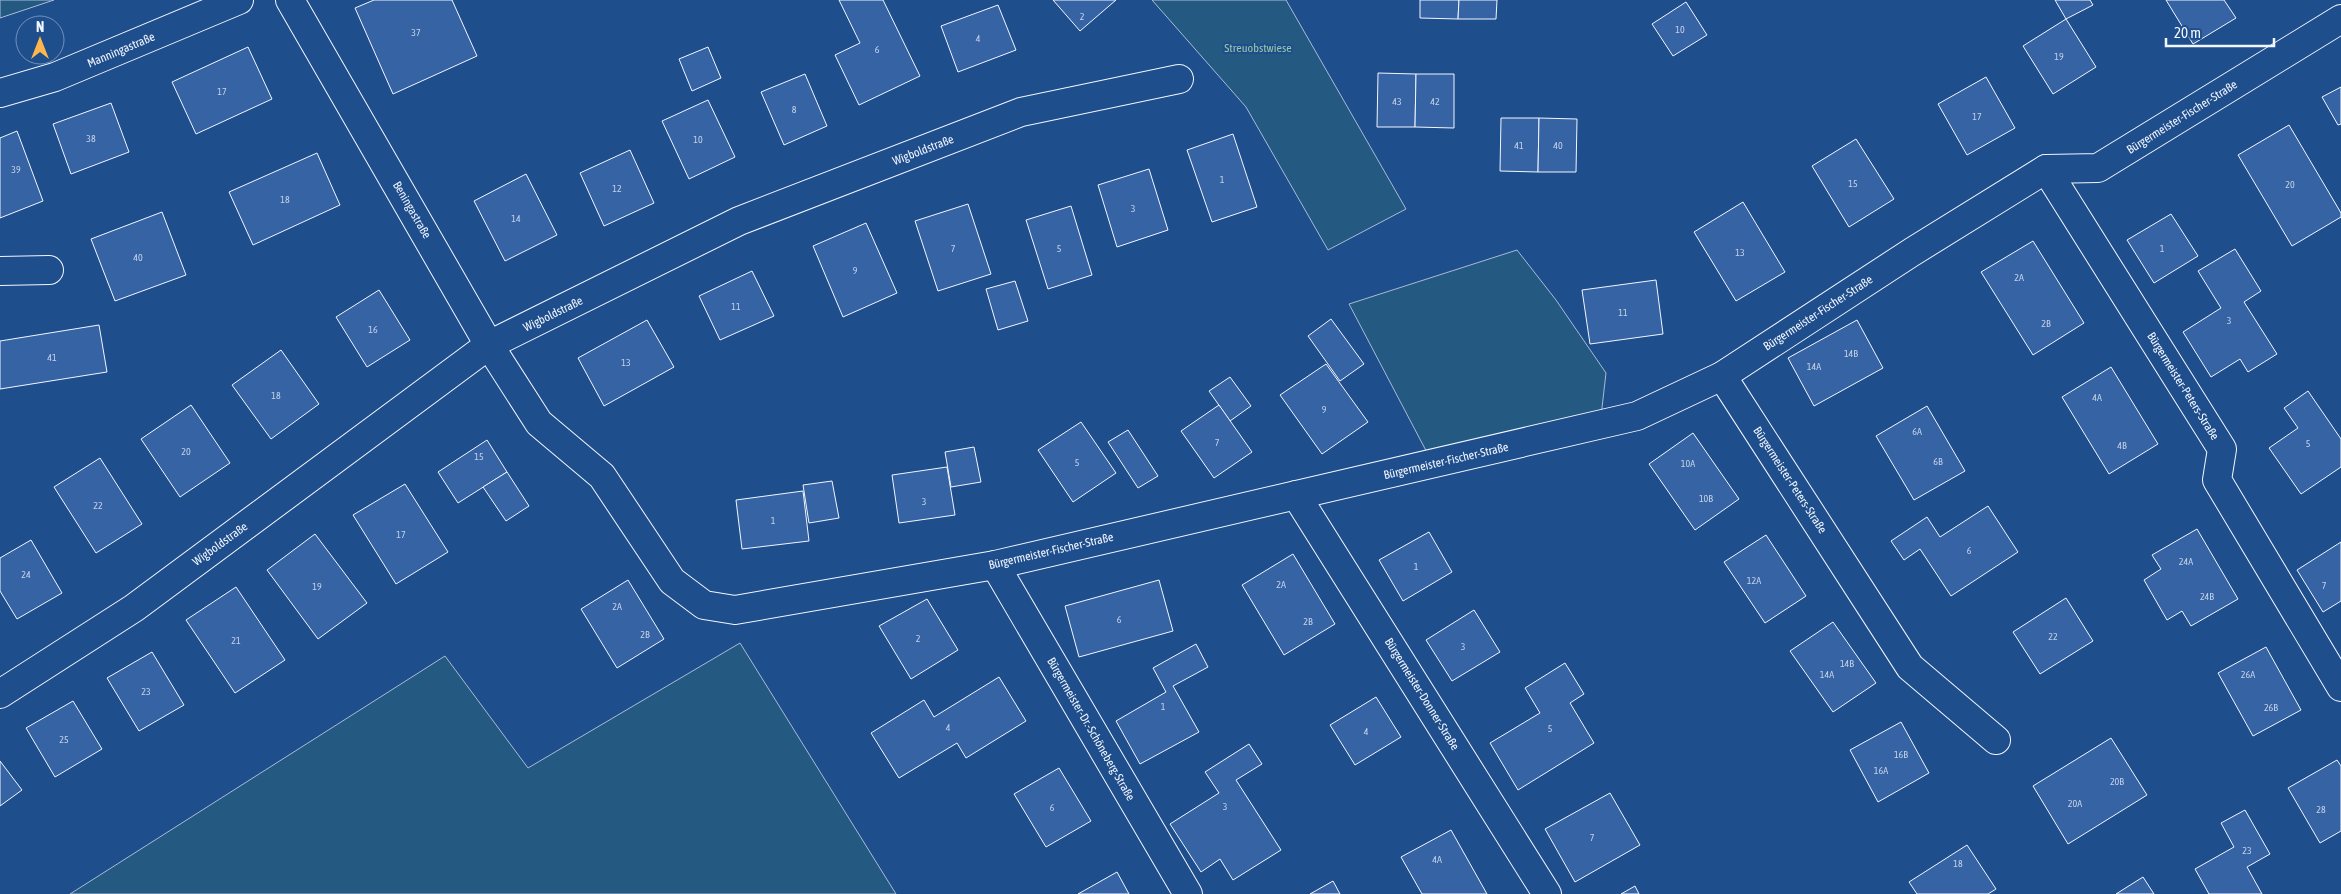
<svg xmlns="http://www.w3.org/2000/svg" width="2341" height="894" viewBox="0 0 2341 894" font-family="'Asap Condensed',sans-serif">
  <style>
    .green { fill: #245a82; stroke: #a8bbd7 }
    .building { fill: #3563a3; stroke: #f2f6ff }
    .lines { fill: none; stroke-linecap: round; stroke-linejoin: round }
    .street-casing { stroke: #f2f6ff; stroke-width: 30 }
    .street { stroke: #1f4e8c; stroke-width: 28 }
    .labels { text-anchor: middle; stroke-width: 4; stroke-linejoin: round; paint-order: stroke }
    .number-label { font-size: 10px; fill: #c3d1e8 }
    .park-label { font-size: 12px; fill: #97c8a6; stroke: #1f4e8c }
    .street-label { font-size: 12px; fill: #f2f6ff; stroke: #1f4e8c }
  </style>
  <rect width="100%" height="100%" fill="#1f4e8c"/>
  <g class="green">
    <polygon points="0,0 54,0 0,18"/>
    <polygon points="1152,0 1286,0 1406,209 1328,250 1246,107"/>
    <polygon points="1517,250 1556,300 1606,373 1600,425 1433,464 1349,304"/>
    <polygon points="740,643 896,894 70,894 445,656 528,768"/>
  </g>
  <g class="building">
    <polygon points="374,0 452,0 477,56 393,94 355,8"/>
    <polygon points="839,0 883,0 920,76 859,105 835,55 860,43"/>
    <polygon points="1053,0 1116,0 1080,31"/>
    <polygon points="1420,0 1459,0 1458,19 1420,18"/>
    <polygon points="1459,0 1497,0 1496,19 1458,19"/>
    <polygon points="2055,0 2090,0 2093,5 2066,19"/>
    <polygon points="2166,0 2224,0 2236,18 2193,44"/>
    <polygon points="1686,2 1707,35 1673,56 1652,24"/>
    <polygon points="998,5 1016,50 958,72 941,26"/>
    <polygon points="2066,19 2096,67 2053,94 2023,46"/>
    <polygon points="248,47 272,99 196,134 172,82"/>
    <polygon points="708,47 721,78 692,91 679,59"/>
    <polygon points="1378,73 1416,74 1415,127 1377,127"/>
    <polygon points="805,74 827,126 784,145 761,92"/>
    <polygon points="1416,74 1454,74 1454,128 1415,127"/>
    <polygon points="1986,77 2015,128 1967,155 1938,104"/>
    <polygon points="2341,87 2341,124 2338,125 2322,97"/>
    <polygon points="708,100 735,157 689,179 662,121"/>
    <polygon points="111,103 129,152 71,174 53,124"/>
    <polygon points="1501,118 1539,118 1538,172 1500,171"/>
    <polygon points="1539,118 1577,119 1576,172 1538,172"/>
    <polygon points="2289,125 2341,213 2341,217 2292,246 2238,155"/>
    <polygon points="17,131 43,201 0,218 0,138"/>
    <polygon points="1233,134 1257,207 1212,222 1187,150"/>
    <polygon points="1856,139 1894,199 1849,227 1812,166"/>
    <polygon points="630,150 654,203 604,226 580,173"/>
    <polygon points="317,153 340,205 253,245 229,192"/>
    <polygon points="1149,169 1168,230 1117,247 1098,185"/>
    <polygon points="526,174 557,235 505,261 474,201"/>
    <polygon points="1743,202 1785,272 1736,301 1694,232"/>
    <polygon points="968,204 991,274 938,291 915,221"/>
    <polygon points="1071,206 1092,275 1048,289 1026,220"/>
    <polygon points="162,212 186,275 115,301 91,239"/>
    <polygon points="2171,214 2198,256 2154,283 2127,240"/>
    <polygon points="866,223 897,293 843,317 813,246"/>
    <polygon points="2033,241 2084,323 2033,355 1981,272"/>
    <polygon points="2235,249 2261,291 2244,302 2277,354 2248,372 2240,359 2211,377 2183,332 2221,308 2198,271"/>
    <polygon points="752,271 774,316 720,340 699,296"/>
    <polygon points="1656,280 1663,334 1590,344 1582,290"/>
    <polygon points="1015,281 1028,321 998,330 986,289"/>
    <polygon points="379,290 410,340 367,367 336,317"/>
    <polygon points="1331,319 1364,364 1340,381 1308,336"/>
    <polygon points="647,320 674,367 604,406 578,358"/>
    <polygon points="1857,320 1883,368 1814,406 1788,358"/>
    <polygon points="99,325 107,372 0,389 0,341"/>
    <polygon points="281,350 319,404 271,439 232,385"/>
    <polygon points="1326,364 1368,422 1322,454 1280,395"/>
    <polygon points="2111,367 2158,444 2109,474 2062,397"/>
    <polygon points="1230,377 1251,406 1230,421 1209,391"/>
    <polygon points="2308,391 2341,439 2341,467 2301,494 2269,448 2298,428 2284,408"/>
    <polygon points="191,405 230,463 180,497 141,439"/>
    <polygon points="1219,405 1252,452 1214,478 1181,431"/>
    <polygon points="1927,406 1965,471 1914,500 1876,436"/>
    <polygon points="1081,422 1116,473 1073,502 1038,450"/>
    <polygon points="1128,430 1158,476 1138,488 1108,442"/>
    <polygon points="1693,433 1739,499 1695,530 1649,464"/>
    <polygon points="487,440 507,472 458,503 438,472"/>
    <polygon points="974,447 981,482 951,487 945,452"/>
    <polygon points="100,458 142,524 96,553 54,487"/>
    <polygon points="947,467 955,515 899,523 892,475"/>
    <polygon points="507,472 529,506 506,521 483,487"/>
    <polygon points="832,481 839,518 809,523 803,485"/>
    <polygon points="405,484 448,552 396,584 353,515"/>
    <polygon points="803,491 809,541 742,549 736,500"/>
    <polygon points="1988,506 2018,552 1951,596 1920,549 1904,560 1891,541 1927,517 1940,537"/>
    <polygon points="2197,529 2238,599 2191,626 2182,611 2167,620 2144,580 2161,569 2152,555"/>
    <polygon points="1429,532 1452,572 1403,601 1379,560"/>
    <polygon points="315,534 367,603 318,639 267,570"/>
    <polygon points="1766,535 1806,596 1765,623 1724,562"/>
    <polygon points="31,540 62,593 17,619 0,591 0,558"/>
    <polygon points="2341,542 2341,601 2323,612 2297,570"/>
    <polygon points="1293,554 1335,624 1284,655 1242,585"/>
    <polygon points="628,580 664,639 617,668 581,609"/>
    <polygon points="1159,580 1173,631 1079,657 1065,606"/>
    <polygon points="236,587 285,660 235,693 186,620"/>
    <polygon points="2066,598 2093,641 2040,674 2013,632"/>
    <polygon points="927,599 958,650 911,679 879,626"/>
    <polygon points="1474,610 1500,652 1452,681 1426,640"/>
    <polygon points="1833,622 1876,683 1833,712 1790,651"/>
    <polygon points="1196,644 1208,667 1173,686 1199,732 1140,764 1116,721 1166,692 1153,668"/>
    <polygon points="2266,647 2301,710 2253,736 2218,673"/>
    <polygon points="152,652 184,705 139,731 107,678"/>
    <polygon points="1565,663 1584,694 1570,703 1594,743 1518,790 1490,743 1540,713 1525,688"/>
    <polygon points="999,677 1026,721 966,758 957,743 899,778 871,733 924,700 934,717"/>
    <polygon points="1376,697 1401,737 1355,765 1330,725"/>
    <polygon points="73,701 102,749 55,777 26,728"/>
    <polygon points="1901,722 1929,773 1878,802 1850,750"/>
    <polygon points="2111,738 2147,795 2068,844 2033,786"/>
    <polygon points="1249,744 1262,764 1236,780 1281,850 1233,880 1220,859 1201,872 1170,824 1219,793 1205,772"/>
    <polygon points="2337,760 2341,766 2341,831 2320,843 2288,788"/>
    <polygon points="0,761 22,790 0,806"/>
    <polygon points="1059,768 1091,821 1046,847 1014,794"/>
    <polygon points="1610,793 1640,845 1575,882 1545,829"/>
    <polygon points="2245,810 2270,854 2247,867 2262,894 2209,894 2195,869 2234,847 2221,823"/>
    <polygon points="1451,830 1487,894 1422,894 1401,857"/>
    <polygon points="1967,845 1996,889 1988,894 1917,894 1909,882"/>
    <polygon points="1117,872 1129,894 1078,894"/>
    <polygon points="2143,877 2154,894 2116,894"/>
    <polygon points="1333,881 1340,894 1310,894"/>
    <polygon points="1635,886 1639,894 1621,894"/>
  </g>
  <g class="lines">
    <g class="street-casing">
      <g id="street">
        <polyline points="290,0 489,345 539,423 602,476 672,581 704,605 735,610 995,565 1637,416 1722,376 1912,252 2046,169 2098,168 2341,19"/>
        <polyline points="0,93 55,77 239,0"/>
        <polyline points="2046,169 2222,449 2217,480 2341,687"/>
        <polyline points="0,271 49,270"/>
        <polyline points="1722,376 1910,667 1996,740"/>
        <polyline points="1296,495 1547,894"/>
        <polyline points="995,565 1188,894"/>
        <polyline points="0,694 134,608 489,345 739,221 1021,112 1179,79"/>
      </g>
    </g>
    <use href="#street" class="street"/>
  </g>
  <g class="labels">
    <g class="number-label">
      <text x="1082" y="20">2</text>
      <text x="1680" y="33">10</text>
      <text x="416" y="36">37</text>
      <text x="978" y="42">4</text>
      <text x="877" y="53">6</text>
      <text x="2059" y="60">19</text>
      <text x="222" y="95">17</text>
      <text x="1397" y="105">43</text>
      <text x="1435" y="105">42</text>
      <text x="794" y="113">8</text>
      <text x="1977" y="120">17</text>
      <text x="91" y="142">38</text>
      <text x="698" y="143">10</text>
      <text x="1519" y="149">41</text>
      <text x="1558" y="149">40</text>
      <text x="16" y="173">39</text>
      <text x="1222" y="183">1</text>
      <text x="1853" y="187">15</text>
      <text x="2290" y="188">20</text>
      <text x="617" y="192">12</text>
      <text x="285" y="203">18</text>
      <text x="1133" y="212">3</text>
      <text x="516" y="222">14</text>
      <text x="953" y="252">7</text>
      <text x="1059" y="252">5</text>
      <text x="2162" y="252">1</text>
      <text x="1740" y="256">13</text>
      <text x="138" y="261">40</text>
      <text x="855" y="274">9</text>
      <text x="2019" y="281">2A</text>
      <text x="736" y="310">11</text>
      <text x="1623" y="316">11</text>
      <text x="2229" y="324">3</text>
      <text x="2046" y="327">2B</text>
      <text x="373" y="333">16</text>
      <text x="1851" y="357">14B</text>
      <text x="52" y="361">41</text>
      <text x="626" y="366">13</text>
      <text x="1814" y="370">14A</text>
      <text x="276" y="399">18</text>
      <text x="2097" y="401">4A</text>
      <text x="1324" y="413">9</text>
      <text x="1917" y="435">6A</text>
      <text x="1217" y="446">7</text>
      <text x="2308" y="447">5</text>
      <text x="2122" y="449">4B</text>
      <text x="186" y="455">20</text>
      <text x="479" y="460">15</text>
      <text x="1938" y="465">6B</text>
      <text x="1077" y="466">5</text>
      <text x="1688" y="467">10A</text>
      <text x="1706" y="502">10B</text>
      <text x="924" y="505">3</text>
      <text x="98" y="509">22</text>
      <text x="773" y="524">1</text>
      <text x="401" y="538">17</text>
      <text x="1969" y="554">6</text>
      <text x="2186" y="565">24A</text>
      <text x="1416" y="570">1</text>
      <text x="26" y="578">24</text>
      <text x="1754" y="584">12A</text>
      <text x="1281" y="588">2A</text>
      <text x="2324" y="589">7</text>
      <text x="317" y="590">19</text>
      <text x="2207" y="600">24B</text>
      <text x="617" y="610">2A</text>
      <text x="1119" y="623">6</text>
      <text x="1308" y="625">2B</text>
      <text x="645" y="638">2B</text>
      <text x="2053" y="640">22</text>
      <text x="918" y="642">2</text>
      <text x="236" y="644">21</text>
      <text x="1463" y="650">3</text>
      <text x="1847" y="667">14B</text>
      <text x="1827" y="678">14A</text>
      <text x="2248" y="678">26A</text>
      <text x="146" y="695">23</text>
      <text x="1163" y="710">1</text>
      <text x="2271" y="711">26B</text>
      <text x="948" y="731">4</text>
      <text x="1550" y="732">5</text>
      <text x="1366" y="735">4</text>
      <text x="64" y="743">25</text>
      <text x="1901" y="758">16B</text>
      <text x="1881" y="774">16A</text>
      <text x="2117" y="785">20B</text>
      <text x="2075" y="807">20A</text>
      <text x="1225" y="810">3</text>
      <text x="1052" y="811">6</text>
      <text x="2321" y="813">28</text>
      <text x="1592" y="841">7</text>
      <text x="2247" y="854">23</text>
      <text x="1437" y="863">4A</text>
      <text x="1958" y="867">18</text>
    </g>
    <g class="park-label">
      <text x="1258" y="52">Streuobstwiese</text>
    </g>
    <g class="street-label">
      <text transform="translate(121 50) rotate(-23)" y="4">Manningastraße</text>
      <text transform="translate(2182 117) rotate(-32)" y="4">Bürgermeister-Fischer-Straße</text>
      <text transform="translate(923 150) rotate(-21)" y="4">Wigboldstraße</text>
      <text transform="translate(412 210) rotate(60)" y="4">Beningastraße</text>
      <text transform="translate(1818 313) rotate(-33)" y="4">Bürgermeister-Fischer-Straße</text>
      <text transform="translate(553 314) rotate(-26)" y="4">Wigboldstraße</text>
      <text transform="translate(2183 386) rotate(58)" y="4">Bürgermeister-Peters-Straße</text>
      <text transform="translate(1446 461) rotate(-13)" y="4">Bürgermeister-Fischer-Straße</text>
      <text transform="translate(1790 480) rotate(57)" y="4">Bürgermeister-Peters-Straße</text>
      <text transform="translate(220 544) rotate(-36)" y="4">Wigboldstraße</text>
      <text transform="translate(1051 551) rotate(-13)" y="4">Bürgermeister-Fischer-Straße</text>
      <text transform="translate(1422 694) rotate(58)" y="4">Bürgermeister-Donner-Straße</text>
      <text transform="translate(1091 729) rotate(60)" y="4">Bürgermeister-Dr.-Schöneberg-Straße</text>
    </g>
  </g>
  <g transform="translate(40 40)"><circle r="24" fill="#1f4e8c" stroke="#7391ba"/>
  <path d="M0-4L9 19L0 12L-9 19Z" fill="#ffb74d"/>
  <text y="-8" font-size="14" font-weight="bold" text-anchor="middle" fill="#f2f6ff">N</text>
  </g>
  <path d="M2166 38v8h108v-8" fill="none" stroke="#f2f6ff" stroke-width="2.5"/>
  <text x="2174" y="38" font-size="15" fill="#f2f6ff" stroke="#1f4e8c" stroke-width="4" paint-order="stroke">20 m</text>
</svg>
